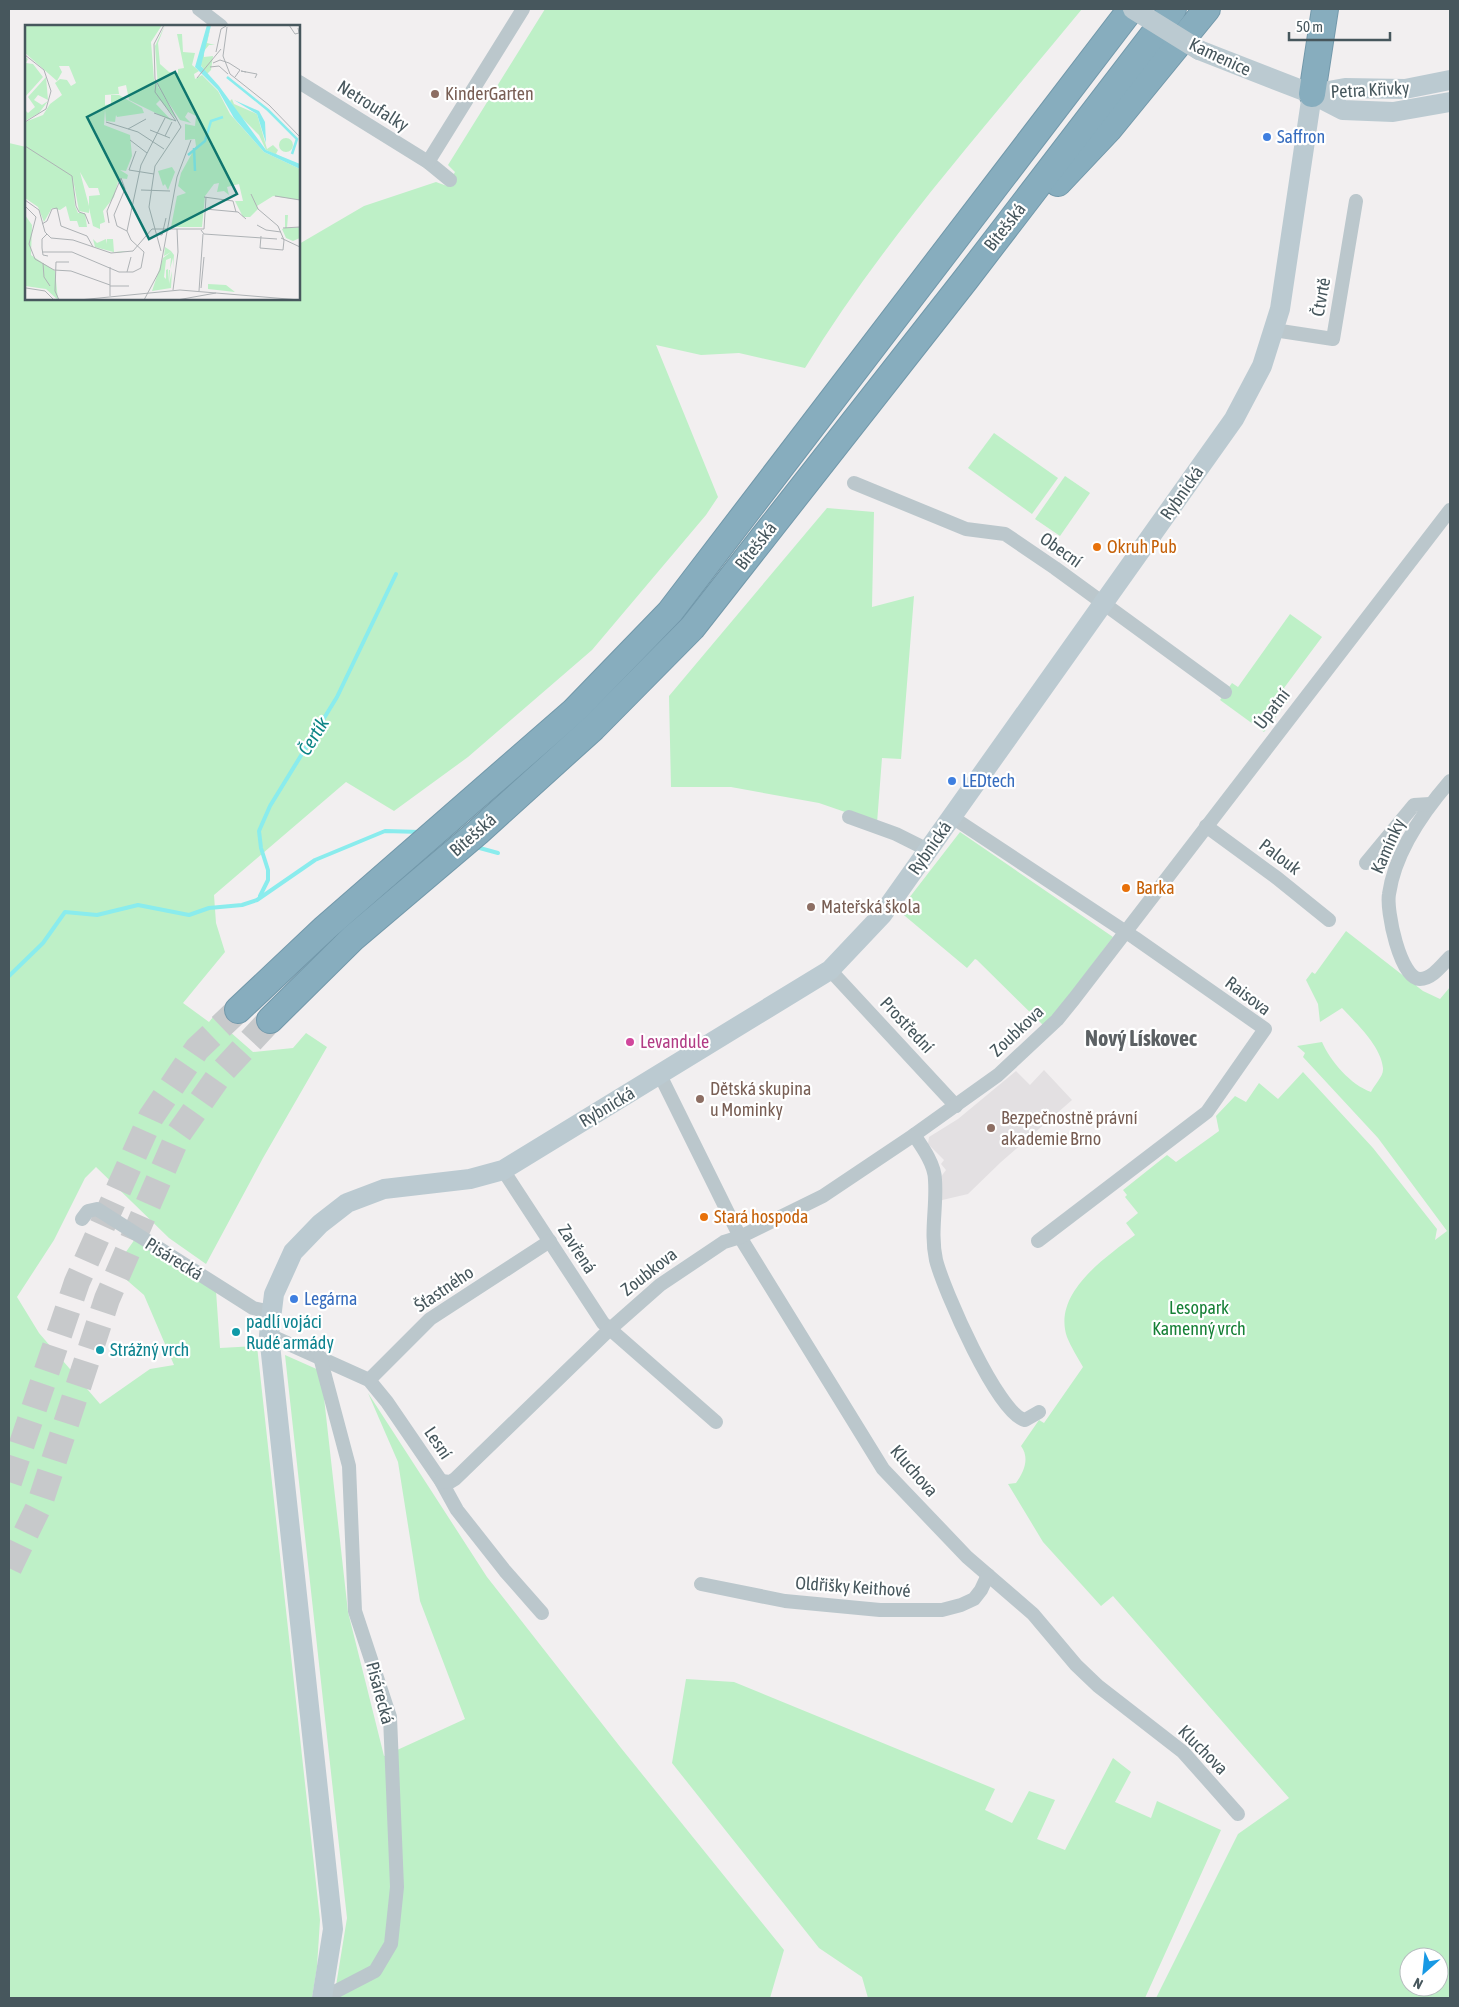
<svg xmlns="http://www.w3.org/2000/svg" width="1459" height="2007" viewBox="0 0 1459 2007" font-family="'Asap Condensed',sans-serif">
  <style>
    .education { fill: #e3e0e2 }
    .green { fill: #bef0c7; fill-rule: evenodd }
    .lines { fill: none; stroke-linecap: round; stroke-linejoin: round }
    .stream { stroke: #8aeced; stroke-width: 4 }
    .highway-tunnel { stroke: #c7c9cb; stroke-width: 26; stroke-dasharray: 26 13; stroke-linecap: butt }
    .highway-casing { stroke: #7298aa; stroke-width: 28 }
    .street { stroke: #bbc7cc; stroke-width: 14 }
    .secondary { stroke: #bbcad1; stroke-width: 20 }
    .highway { stroke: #87adbe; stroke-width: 26 }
    .secondary-bridge { stroke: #bbcad1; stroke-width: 20 }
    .education-dot { fill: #8d6e63; stroke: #fff; stroke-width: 2 }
    .shop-dot { fill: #3f7fe0; stroke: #fff; stroke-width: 2 }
    .food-dot { fill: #e8710a; stroke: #fff; stroke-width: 2 }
    .hotel-dot { fill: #d1479c; stroke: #fff; stroke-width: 2 }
    .culture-dot { fill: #0f9aa8; stroke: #fff; stroke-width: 2 }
    .labels { text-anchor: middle; stroke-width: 4.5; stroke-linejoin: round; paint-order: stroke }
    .street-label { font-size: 18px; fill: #47575d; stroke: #fff }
    .education-label { font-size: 18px; fill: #785e54; stroke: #fff; text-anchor: start }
    .shop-label { font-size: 18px; fill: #366cbe; stroke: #fff; text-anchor: start }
    .food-label { font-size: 18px; fill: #c56008; stroke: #fff; text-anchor: start }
    .hotel-label { font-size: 18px; fill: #b23c85; stroke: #fff; text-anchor: start }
    .park-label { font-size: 18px; fill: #168036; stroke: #fff }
    .culture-label { font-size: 18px; fill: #0d838f; stroke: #fff; text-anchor: start }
    .water-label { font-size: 19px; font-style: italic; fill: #0c8485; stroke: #fff }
    .district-label { font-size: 22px; font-weight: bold; fill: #5c6164; stroke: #fff }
    .inset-river { fill: none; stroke: #8aeced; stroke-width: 2.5 }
    .inset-road { fill: none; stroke: #aeb2b5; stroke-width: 1 }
    .view { fill: #0f766e; fill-opacity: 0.15; stroke: #0f766e; stroke-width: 2.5 }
    .inset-edge { fill: none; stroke: #47575d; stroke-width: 2.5 }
  </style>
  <rect width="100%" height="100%" fill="#f2eff0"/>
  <polygon class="education" points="1044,1070 1072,1100 1001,1162 968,1194 938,1201 940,1178 946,1170 941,1164 944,1160 928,1144 929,1137 958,1119 1016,1071 1030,1085"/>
  <g class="green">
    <path d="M545,9H1082C986,126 884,239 805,368L739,353L701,355L656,345L718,497L706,515L592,650L468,757L394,811L346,782L214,895L216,923L225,952L183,1003L209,1022L213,1017L253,1052L293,1048L306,1033L327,1047L263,1158L206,1264L169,1238L96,1167L85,1178L54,1240L17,1297L39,1333L100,1404L150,1369L174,1365L144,1295L114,1269L135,1239L216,1291L220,1348L257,1346L320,1920L317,1967L312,1998H9V143L26,147V299H299V244L364,206L436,182L447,186L455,172L448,165Z"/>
    <polygon points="994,433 1058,478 1032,514 968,468"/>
    <polygon points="1065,476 1090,493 1060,536 1035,519"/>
    <polygon points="827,508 874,512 872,607 914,596 901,759 882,758 877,823 819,803 731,787 671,787 669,696"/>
    <polygon points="1290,614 1322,637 1284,688 1292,696 1264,732 1220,700 1232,683 1238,687"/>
    <polygon points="960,832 1113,937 1062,1005 1044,1026 977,960 975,959 967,968 899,911"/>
    <path d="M1346,931L1423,991L1440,999L1450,987V1998H1156L1238,1834L1289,1798L1113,1596L1101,1606L1043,1542L1008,1484L1016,1483C1024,1472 1030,1458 1021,1446L1039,1420L1044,1423L1083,1367C1078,1358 1071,1347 1067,1337C1052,1293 1106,1257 1135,1235L1126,1223L1138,1213L1125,1197L1127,1195L1123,1190L1167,1155L1176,1162L1219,1131L1216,1116L1235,1096L1246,1102L1259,1083L1278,1099L1303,1072L1373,1148L1437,1229L1435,1240L1447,1231L1378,1138L1303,1057L1305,1053L1297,1046L1322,1042C1330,1061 1351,1085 1371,1092C1374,1085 1384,1076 1383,1068C1381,1046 1356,1023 1342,1008L1320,1022L1318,1004L1306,980L1312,972L1315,974ZM1409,1957H1439V1987H1409Z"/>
    <polygon points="285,1355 321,1371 348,1612 384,1756 465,1719 420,1601 398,1462 368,1393 487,1577 621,1748 784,1950 770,1998 334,1998 347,1918"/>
    <polygon points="686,1679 734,1682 995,1789 985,1810 1012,1823 1029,1791 1055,1800 1037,1839 1065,1850 1113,1758 1131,1772 1115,1802 1151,1818 1157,1801 1221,1830 1145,1998 868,1998 862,1977 819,1948 672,1763"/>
  </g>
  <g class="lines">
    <g class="stream">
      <polyline points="476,847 498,853"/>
      <polyline points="260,896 268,880 268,870 261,848 259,831 270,806 337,697 396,574"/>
      <polyline points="9,976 43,943 65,912 97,915 138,905 189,915 209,908 242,905 257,900 315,860 385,831 421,832"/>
    </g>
    <g class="highway-tunnel">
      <polyline points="9,1482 77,1282 151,1117 197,1049 238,1010"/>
      <polyline points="9,1568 39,1506 107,1299 179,1133 221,1073 270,1020"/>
    </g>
    <g class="highway-casing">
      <g id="highway">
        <polyline points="1312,94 1325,9"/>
        <polyline points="1058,183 1109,129 1207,9"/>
        <polyline points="238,1010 325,928 574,711 670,612 1131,9"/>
        <polyline points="270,1020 353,938 478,832 593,728 692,628 966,279 1173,9"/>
      </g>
    </g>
    <g class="street">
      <polyline points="199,9 221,26"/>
      <polyline points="299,82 428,162 450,180"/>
      <polyline points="428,162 523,9"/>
      <polyline points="1274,330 1333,339 1356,201"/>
      <polyline points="854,483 966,529 1005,534 1055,568 1225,692"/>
      <path d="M1450,781C1424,811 1395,852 1389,894C1386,910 1400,979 1420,979C1432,979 1442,965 1450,957"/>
      <polyline points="849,817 896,834 928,850"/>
      <polyline points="952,817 1135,938 1265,1029 1207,1112 1038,1241"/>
      <polyline points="1206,826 1277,878 1329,920"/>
      <polyline points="1366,863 1414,805 1430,804"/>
      <polyline points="830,970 956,1106"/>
      <polyline points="660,1075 740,1237 883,1469 967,1557 1033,1614 1076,1665 1098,1686 1183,1752 1238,1814"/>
      <path d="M914,1135C923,1148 935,1165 935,1180C937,1207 930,1232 936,1260C943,1288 998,1415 1025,1420L1039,1412"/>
      <polyline points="503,1170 603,1323 716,1422"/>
      <polyline points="82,1219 88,1211 97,1209 253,1308 271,1312"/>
      <polyline points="269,1335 369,1380 387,1402 441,1481 457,1510 505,1571 542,1613"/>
      <polyline points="320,1357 349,1466 355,1611 390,1717 397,1887 391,1944 375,1971 323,1998"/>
      <polyline points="369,1380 430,1319 550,1241"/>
      <polyline points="441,1481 450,1482 455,1479 609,1330 660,1285 724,1242 740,1237 823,1196 914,1135 998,1075 1057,1020 1074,999 1450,510"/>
      <polyline points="701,1584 785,1601 880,1610 942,1610 961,1605 974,1599 981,1590 988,1575"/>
    </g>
    <g class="secondary">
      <polyline points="1199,50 1312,94 1343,110 1393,112 1450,102"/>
      <polyline points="1312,94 1345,88 1405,89 1450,80"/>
      <polyline points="322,1998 333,1929 269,1335 274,1294 293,1252 320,1224 347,1203 384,1189 470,1179 503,1170 830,970 882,915 1234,419 1262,366 1280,309 1312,94"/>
    </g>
    <use href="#highway" class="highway"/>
    <polyline class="secondary-bridge" points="1133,9 1199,50"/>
  </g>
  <g class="education-dot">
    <circle cx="435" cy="94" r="5"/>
    <circle cx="811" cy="907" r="5"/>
    <circle cx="700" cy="1099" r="5"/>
    <circle cx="991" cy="1128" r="5"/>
  </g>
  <g class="shop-dot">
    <circle cx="1267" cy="137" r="5"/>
    <circle cx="952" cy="781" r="5"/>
    <circle cx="294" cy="1299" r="5"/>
  </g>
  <g class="food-dot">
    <circle cx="1097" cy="547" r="5"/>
    <circle cx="1126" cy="888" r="5"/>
    <circle cx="704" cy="1217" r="5"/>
  </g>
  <circle class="hotel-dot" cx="630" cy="1042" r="5"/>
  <g class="culture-dot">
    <circle cx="236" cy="1332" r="5"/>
    <circle cx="100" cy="1350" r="5"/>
  </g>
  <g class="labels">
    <g class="street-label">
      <text transform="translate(1220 57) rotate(25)" y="6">Kamenice</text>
      <text transform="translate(1370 90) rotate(-3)" y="6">Petra Křivky</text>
      <text transform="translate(373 106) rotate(32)" y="6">Netroufalky</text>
      <text transform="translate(1005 227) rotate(-52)" y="6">Bítešská</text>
      <text transform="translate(1321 297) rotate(-80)" y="6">Čtvrtě</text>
      <text transform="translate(1182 493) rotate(-55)" y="6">Rybnická</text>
      <text transform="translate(756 546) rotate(-52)" y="6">Bítešská</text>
      <text transform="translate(1061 550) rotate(35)" y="6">Obecní</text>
      <text transform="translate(1272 709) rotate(-52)" y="6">Úpatní</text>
      <text transform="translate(473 835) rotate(-41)" y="6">Bítešská</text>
      <text transform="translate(1388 846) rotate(-66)" y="6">Kamínky</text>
      <text transform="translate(930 848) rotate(-55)" y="6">Rybnická</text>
      <text transform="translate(1280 857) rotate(37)" y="6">Palouk</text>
      <text transform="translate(1248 996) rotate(37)" y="6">Raisova</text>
      <text transform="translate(907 1025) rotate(47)" y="6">Prostřední</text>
      <text transform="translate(1017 1031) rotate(-43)" y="6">Zoubkova</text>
      <text transform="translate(607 1107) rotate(-31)" y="6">Rybnická</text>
      <text transform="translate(577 1249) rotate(57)" y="6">Zavřená</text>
      <text transform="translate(174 1259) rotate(32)" y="6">Pisárecká</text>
      <text transform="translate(649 1272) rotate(-38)" y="6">Zoubkova</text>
      <text transform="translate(444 1289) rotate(-34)" y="6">Šťastného</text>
      <text transform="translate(438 1443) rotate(56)" y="6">Lesní</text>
      <text transform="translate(914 1471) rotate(49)" y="6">Kluchova</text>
      <text transform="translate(853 1587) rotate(4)" y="6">Oldřišky Keithové</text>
      <text transform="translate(380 1693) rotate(75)" y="6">Pisárecká</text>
      <text transform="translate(1203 1750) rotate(45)" y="6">Kluchova</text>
    </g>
    <g class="education-label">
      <text x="445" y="100">KinderGarten</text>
      <text x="821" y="913">Mateřská škola</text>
      <text x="710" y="1095">Dětská skupina<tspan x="710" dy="21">u Mominky</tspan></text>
      <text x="1001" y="1124">Bezpečnostně právní<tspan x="1001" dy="21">akademie Brno</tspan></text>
    </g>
    <g class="shop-label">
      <text x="1277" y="143">Saffron</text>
      <text x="962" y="787">LEDtech</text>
      <text x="304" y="1305">Legárna</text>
    </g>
    <g class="food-label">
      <text x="1107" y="553">Okruh Pub</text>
      <text x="1136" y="894">Barka</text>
      <text x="714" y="1223">Stará hospoda</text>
    </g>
    <g class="hotel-label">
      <text x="640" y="1048">Levandule</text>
    </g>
    <g class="park-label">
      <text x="1199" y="1314">Lesopark<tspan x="1199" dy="21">Kamenný vrch</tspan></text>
    </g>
    <g class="culture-label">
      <text x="246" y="1328">padlí vojáci<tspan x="246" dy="21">Rudé armády</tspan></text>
      <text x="110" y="1356">Strážný vrch</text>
    </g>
    <g class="water-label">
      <text transform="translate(313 736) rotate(-58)" y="7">Čertík</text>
    </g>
    <g class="district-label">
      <text x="1141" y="1046">Nový Lískovec</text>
    </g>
  </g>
  <g transform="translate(25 25)">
    <rect width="275" height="275" fill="#f2eff0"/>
    <path d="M0,0H137L126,17L129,54L153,96L135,75L131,79L147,96L104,75L101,60L93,62L94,69L80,70V80L86,79V70H94L117,83L119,88L92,92L91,90L90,97L81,96L80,85L79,100L105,110L107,131L101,146L95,145L103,150L102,154L94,153L89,172L78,186L80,197L75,199V204L68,201L64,183V188L54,186L48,154L50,181L53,188H60L62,202H54L52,196H45L41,181L35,185L27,183L19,197L13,182L0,173V97L18,90L25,79L37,70L30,58L35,54L42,55L46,61L51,58L44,41H34L37,47L32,56L0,28ZM55,147L64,163H73L75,170L64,171V181ZM140,0L133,18L135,39L144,47L153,48V44L159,43L152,9H157L158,27L170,28L167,40L174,46L169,49L170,54L177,50L193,66L205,89L239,127L275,144V175L248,171L232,181L233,184L225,192H218L210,176H218L214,159L202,162L204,170L199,166L192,167L194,158L189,159L180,171L177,202H146L152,171L161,168L153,161L156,148L171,121L170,114L160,115V99L170,101L171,91L163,87L160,92L166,98L155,95L133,62L130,21ZM186,0L182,18L190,20H184L179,26V32L188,31L186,45L182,49L175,39ZM0,32L3,34L1,38L8,39L18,52L0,72ZM21,52L23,75L13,70L9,75L17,80L23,76L14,88L0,96V85L3,88L10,82L3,72ZM207,74L209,79L232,89L242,124L248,120L253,125L251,129L260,134L241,125L234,110L212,88L205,76ZM254 120a7 7 0 1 1 14 0a7 7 0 1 1-14 0ZM147,142L150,147L143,165L140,159L138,161L133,146ZM0,190L7,200L6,230L30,246L33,275L21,264L0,261ZM260,190H263L262,203L275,202V213L268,216L261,213L257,204L260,203ZM68,214L72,218L81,214L82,219V214H88L89,227L104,226L92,228L70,222ZM140,222L146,226L149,230L148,243V233L145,244L146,233L141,235L139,252L141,254V245L143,244L144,257V245H145L144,259L147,246L146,263L127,266L138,233L146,227L139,231ZM183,259L201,260L210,267L183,264Z" fill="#bef0c7" fill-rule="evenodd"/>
    <path d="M182,0H186L176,41L194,61L241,125L275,139V144L239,127L209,93L193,65L170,42ZM209,75L234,86L240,97L241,118L232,89Z" fill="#8aeced"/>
    <path class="inset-river" d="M202,52L243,85L272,114L267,129M169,123L170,146M163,130L180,116L186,96L198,92"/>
    <path class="inset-road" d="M264,0L270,9L274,8L273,3M202,2L198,31L205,49L244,80L275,112M191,27L196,4L201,1M0,30L19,45L26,66L21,84L0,97M188,38L195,35L204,38L215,45L210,52M185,42L194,41L203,49M221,47L216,46L232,49L230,53M172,53L196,24M131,58L130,67L151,96M129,88L151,96M81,97L113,107L139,124M103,104L121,94M125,105L145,113M140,111L147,97M105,115L122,128M0,121L47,151L51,181L54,187L60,189L64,199M111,126L104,145L129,149M116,165L145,166M226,169L233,184L253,201L259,215M250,171L275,175M179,172L208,176L211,187M0,175L14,185L20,207L26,213L48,215L86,228L108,226L127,204H179M0,181L11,192L4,219L10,234L29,245L46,246L85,260M180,184L213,187L221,194M84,198L82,186L96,153L100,164L89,190L92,201L102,206M17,199L22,196L27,184L32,183L36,201L62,211L68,222M232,200L241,205L256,207M258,203L275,202M130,204L124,182L130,141L156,102L130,54L129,19L139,0M130,204L136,226M152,204L153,227M179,204L181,172M176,205L179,209L252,214M22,209L17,214V223L18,230L23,231M131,209L137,210L141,193M236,211L235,223L258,225L259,215M256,213L275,222M17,227H47L94,247H108L116,243L119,227L106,215L102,206L116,140L140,93M18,238L19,252L25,261M85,242V271M102,247L106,232M85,261H104M1,263L20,266L29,275M176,263L179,232M148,265L153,227M174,266L178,209M34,275L30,266L31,237H44M54,275L155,265L275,275M119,275L135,245L152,152L166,115M152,275L191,268"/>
    <path class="view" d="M150,47L212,169L124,214L62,92Z"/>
    <rect width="275" height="275" class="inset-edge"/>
  </g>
  <rect width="1459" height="2007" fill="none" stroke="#47575d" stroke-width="20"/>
  <g transform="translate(1424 1972) rotate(207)"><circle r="24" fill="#ffffff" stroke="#b5bcbe"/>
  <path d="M0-4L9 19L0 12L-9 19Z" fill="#1799e4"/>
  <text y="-8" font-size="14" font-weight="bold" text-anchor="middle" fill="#47575d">N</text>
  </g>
  <path d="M1289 32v8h101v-8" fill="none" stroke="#47575d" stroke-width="2.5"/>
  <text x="1296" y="32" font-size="15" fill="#47575d" stroke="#ffffff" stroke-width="4" paint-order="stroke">50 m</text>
</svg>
